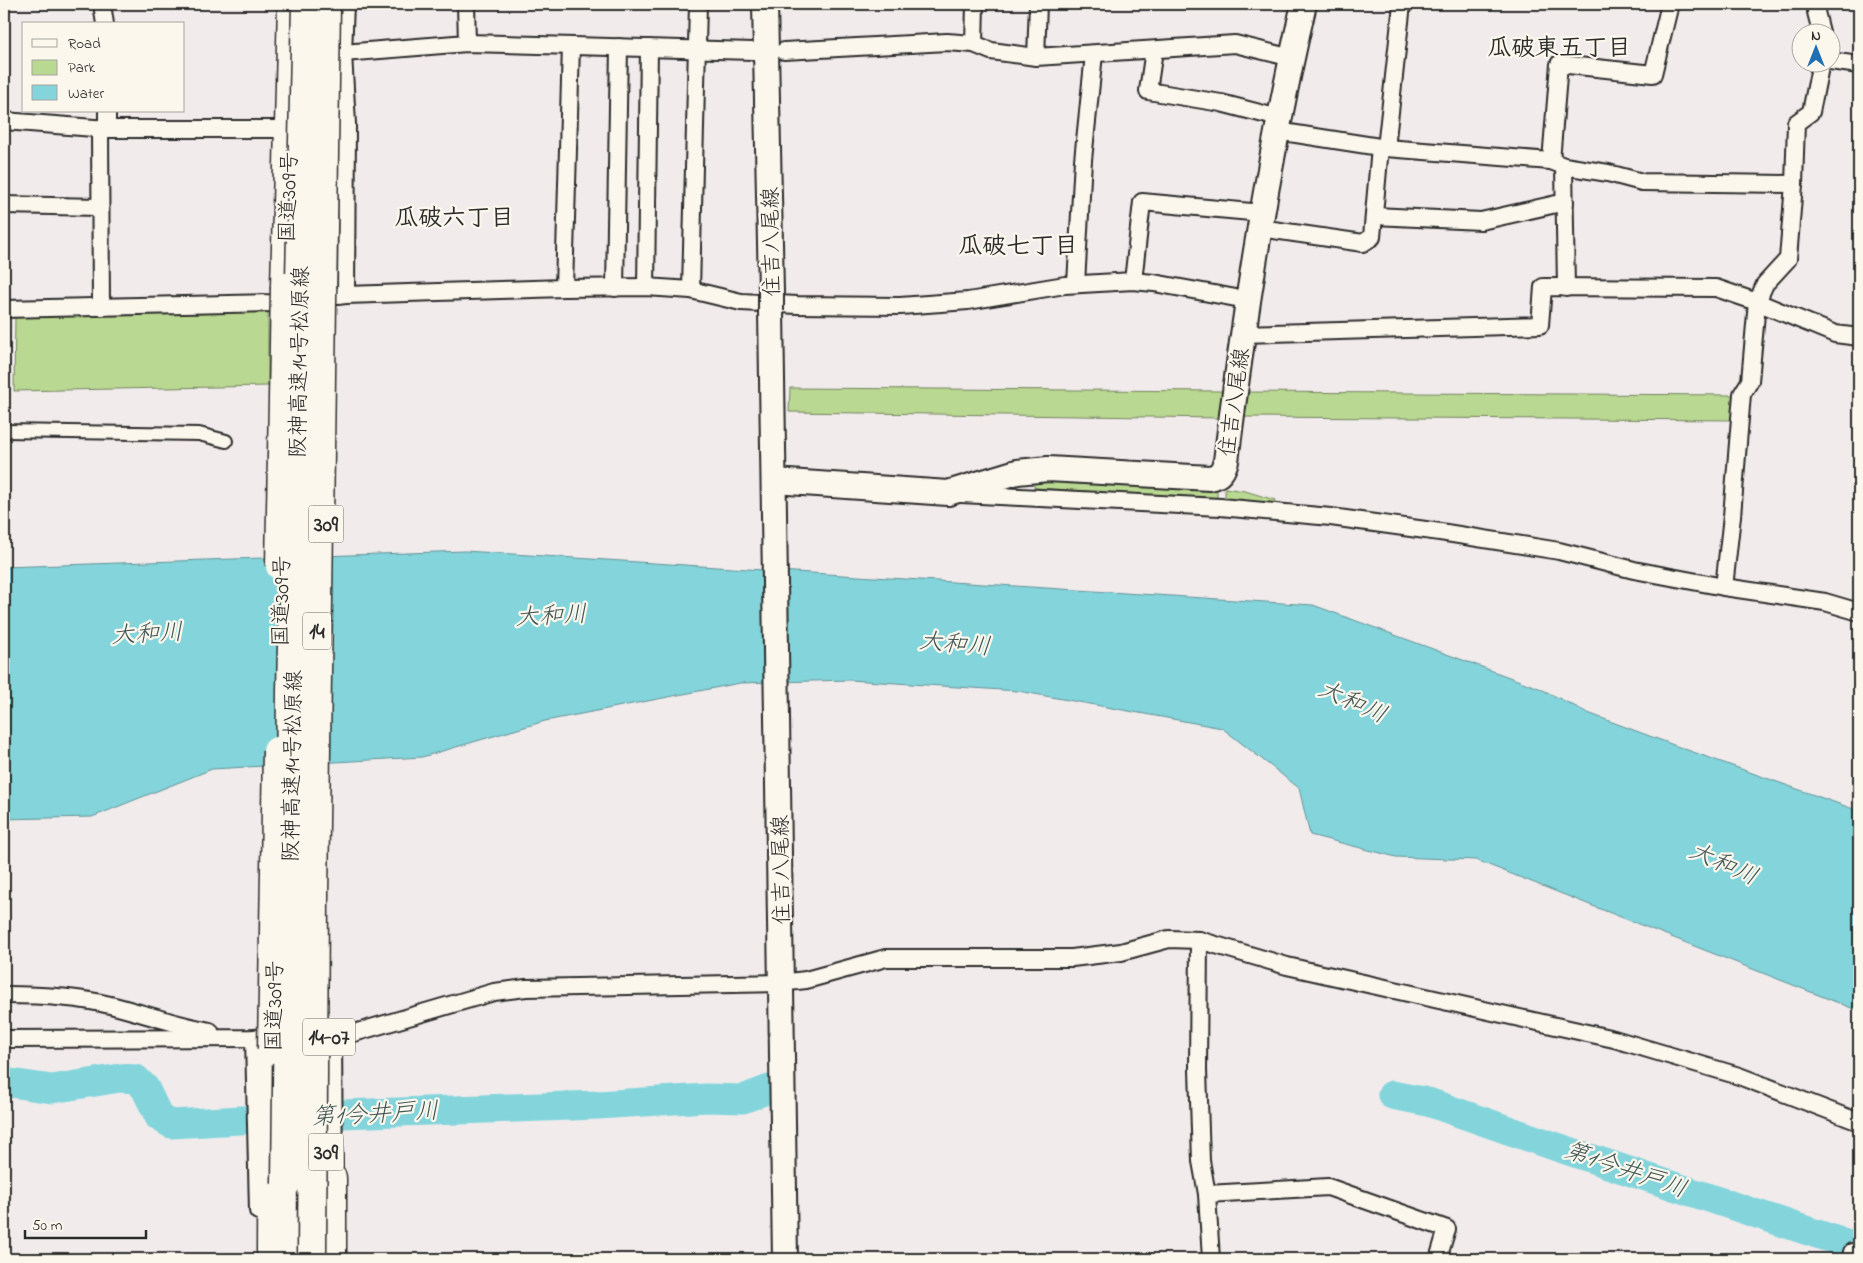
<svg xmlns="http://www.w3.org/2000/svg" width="1863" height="1263" viewBox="0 0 1863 1263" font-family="'Indie Flower','Klee One',sans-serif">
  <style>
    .green { fill: #b9d891; stroke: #72825e }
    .water { fill: #83d5db; stroke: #609195 }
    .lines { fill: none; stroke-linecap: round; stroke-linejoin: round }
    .river { stroke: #83d5db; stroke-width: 29 }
    .pedestrian-casing { stroke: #2b2b2b; stroke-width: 16 }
    .minor-casing { stroke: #2b2b2b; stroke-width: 20 }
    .secondary-casing { stroke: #2b2b2b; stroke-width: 28 }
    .trunk-casing { stroke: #2b2b2b; stroke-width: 31 }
    .motorway-casing { stroke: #2b2b2b; stroke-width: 31 }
    .pedestrian { stroke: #fbf7ec; stroke-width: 12 }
    .minor { stroke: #fbf7ec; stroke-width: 16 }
    .secondary { stroke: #fbf7ec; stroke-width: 24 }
    .trunk { stroke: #fbf7ec; stroke-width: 28 }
    .motorway { stroke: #fbf7ec; stroke-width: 28 }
    .secondary-bridge-casing { stroke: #2b2b2b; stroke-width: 28; stroke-linecap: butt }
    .trunk-bridge-casing { stroke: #2b2b2b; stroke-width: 31; stroke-linecap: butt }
    .motorway-bridge-casing { stroke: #2b2b2b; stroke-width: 31; stroke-linecap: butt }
    .secondary-bridge { stroke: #fbf7ec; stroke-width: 24 }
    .trunk-bridge { stroke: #fbf7ec; stroke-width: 28 }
    .motorway-bridge { stroke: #fbf7ec; stroke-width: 28 }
    .labels { text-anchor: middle; stroke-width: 4.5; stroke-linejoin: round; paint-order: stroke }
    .shield { fill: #fbf7ec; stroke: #696865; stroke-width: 1 }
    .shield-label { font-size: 21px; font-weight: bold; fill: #2b2b2b }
    .street-label { font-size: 22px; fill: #2b2b2b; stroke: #fbf7ec }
    .neighbourhood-label { font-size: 24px; font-weight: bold; fill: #2b2b2b; stroke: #fbf7ec }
    .water-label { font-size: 24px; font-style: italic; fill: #415657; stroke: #fbf7ec }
  </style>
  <rect width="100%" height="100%" fill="#f2ebec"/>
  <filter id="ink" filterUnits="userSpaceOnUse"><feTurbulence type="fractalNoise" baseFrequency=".02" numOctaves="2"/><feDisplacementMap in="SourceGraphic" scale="10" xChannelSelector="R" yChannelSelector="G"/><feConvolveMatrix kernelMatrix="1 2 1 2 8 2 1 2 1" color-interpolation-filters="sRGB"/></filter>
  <g filter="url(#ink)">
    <g class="green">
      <polygon points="268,312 268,386 14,391 15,317"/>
      <polygon points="790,388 1224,391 1222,418 789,412"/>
      <polygon points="1243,392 1736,395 1736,420 1240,417"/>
      <polygon points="1034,477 1217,486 1217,499 1034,488"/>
      <polygon points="1225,488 1245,491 1275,500 1275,505 1225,501"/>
    </g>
    <polygon class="water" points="465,551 1313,605 1539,688 1588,713 1679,747 1859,811 1859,1011 1476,860 1396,857 1310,835 1299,788 1222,728 1018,691 850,680 740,683 545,721 422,757 212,769 92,817 4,819 4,567"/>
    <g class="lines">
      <g class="river">
        <polyline points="4,1082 52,1089 120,1078 136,1079 145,1088 159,1117 171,1124 342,1114 598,1105 706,1098 743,1099 769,1089"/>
        <polyline points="1392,1095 1428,1102 1554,1146 1859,1248"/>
      </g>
      <g class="pedestrian-casing">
        <polyline id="pedestrian" points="4,431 199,434 226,441"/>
      </g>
      <g class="minor-casing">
        <g id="minor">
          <polyline points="102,4 105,24"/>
          <polyline points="345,4 343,53 347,124 346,295"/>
          <polyline points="466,4 467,43"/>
          <polyline points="1817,4 1816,12 1821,32"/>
          <polyline points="974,44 975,4"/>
          <polyline points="1154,50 1148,91 1221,103 1279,118"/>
          <polyline points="784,51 947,42 974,44 991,51 1036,57 1235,44 1292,58"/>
          <polyline points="343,53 467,43 753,51"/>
          <polyline points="1036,57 1038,4"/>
          <polyline points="1830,61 1859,65"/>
          <polyline points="107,111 107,129"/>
          <polyline points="4,121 107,129 281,129"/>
          <polyline points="100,128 101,307"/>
          <polyline points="1277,131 1386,148 1551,161 1564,166 1608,173 1642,182 1794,184"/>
          <polyline points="1386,148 1402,4"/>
          <polyline points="1551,161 1559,64 1653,74 1670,4"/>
          <polyline points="1564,166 1566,288"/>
          <polyline points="4,205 99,207"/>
          <polyline points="1374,216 1481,221 1565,202"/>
          <polyline points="1260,228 1363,243 1372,237 1380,147"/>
          <polyline points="1133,281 1142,202 1262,213"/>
          <polyline points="1076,284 1083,160 1094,54"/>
          <polyline points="646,287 649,48"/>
          <polyline points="564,288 571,46"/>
          <polyline points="615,288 619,47"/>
          <polyline points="691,290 698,4"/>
          <polyline points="4,309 276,303 346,295 564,288 646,287 691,290 741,302 797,305 900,306 968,301 1065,285 1133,281 1154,283 1247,300"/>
          <polyline points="1242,334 1540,325 1543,287 1716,288 1757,302 1835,334 1859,337"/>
          <polyline points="961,494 1220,507 1331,517 1440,532 1559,551 1634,570 1724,587 1825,602 1859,612"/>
          <polyline points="1724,587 1732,516 1742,394 1750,381 1757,302 1765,284 1788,259 1794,184 1796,123 1811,112 1821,62"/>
          <polyline points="1199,940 1198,1070 1201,1161 1207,1194 1211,1259"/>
          <path d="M4,995C37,995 78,997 110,1005C143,1013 176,1025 210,1031"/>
          <polyline points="333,1032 334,1187"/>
          <polyline points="306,1034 333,1032 354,1033 494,992 526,988 780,983 806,980 886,958 1072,958 1121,952 1169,939 1199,940 1287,966 1614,1039 1739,1076 1859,1122"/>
          <polyline points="254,1038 258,1211"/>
          <polyline points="4,1039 254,1038 279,1036"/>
          <polyline points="1207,1194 1328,1187 1447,1229 1438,1259"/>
          <polyline points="1851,1259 1852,1252"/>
        </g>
      </g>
      <g class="secondary-casing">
        <g id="secondary">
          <polyline points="765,4 771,291"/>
          <polyline points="771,311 785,1259"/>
          <path d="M774,481L948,493L1017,472L1048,469L1210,478C1220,476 1223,471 1226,461C1245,308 1269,155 1304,4"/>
        </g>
      </g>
      <g class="trunk-casing">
        <g id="trunk">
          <polyline points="285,287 292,4"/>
          <polyline points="271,1250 272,1049"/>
        </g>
      </g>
      <g class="motorway-casing">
        <g id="motorway">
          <polyline points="332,1178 332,1259"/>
          <polyline points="283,1259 286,1184"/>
        </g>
      </g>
      <use href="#pedestrian" class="pedestrian"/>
      <use href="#minor" class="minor"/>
      <use href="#secondary" class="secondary"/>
      <use href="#trunk" class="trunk"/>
      <use href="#motorway" class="motorway"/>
      <g class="secondary-bridge-casing">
        <polyline id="secondary-bridge" points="771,291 771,311"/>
      </g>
      <g class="trunk-bridge-casing">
        <g id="trunk-bridge">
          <polyline points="280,566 285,287"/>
          <polyline points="272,1049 277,751"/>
        </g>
      </g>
      <g class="motorway-bridge-casing">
        <g id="motorway-bridge">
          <polyline points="286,1184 291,690 306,4"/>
          <polyline points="312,1259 314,897 326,4"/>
        </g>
      </g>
      <use href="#secondary-bridge" class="secondary-bridge"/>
      <use href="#trunk-bridge" class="trunk-bridge"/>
      <use href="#motorway-bridge" class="motorway-bridge"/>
    </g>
  </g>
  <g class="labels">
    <g class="shield">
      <rect x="308.5" y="505.5" width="35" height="37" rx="4"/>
      <rect x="303" y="612.5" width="28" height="37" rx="4"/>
      <rect x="303" y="1018.5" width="52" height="37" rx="4"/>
      <rect x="308.5" y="1133.5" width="35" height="37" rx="4"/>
    </g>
    <g class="shield-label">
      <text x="326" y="531">309</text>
      <text x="317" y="638">14</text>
      <text x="329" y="1044">14-07</text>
      <text x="326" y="1159">309</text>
    </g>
    <g class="street-label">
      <text transform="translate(287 197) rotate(-88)" y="8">国道309号</text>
      <text transform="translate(770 242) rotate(-91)" y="8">住吉八尾線</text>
      <text transform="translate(298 362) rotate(-89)" y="8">阪神高速14号松原線</text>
      <text transform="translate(1233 402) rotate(-82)" y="8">住吉八尾線</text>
      <text transform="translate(280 601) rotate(-89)" y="8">国道309号</text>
      <text transform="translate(291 766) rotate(-89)" y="8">阪神高速14号松原線</text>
      <text transform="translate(780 870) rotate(-91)" y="8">住吉八尾線</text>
      <text transform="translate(273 1006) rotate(-89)" y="8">国道309号</text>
    </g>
    <g class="neighbourhood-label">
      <text x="1559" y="55">瓜破東五丁目</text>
      <text x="454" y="225">瓜破六丁目</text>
      <text x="1018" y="253">瓜破七丁目</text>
    </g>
    <g class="water-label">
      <text transform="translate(551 615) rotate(-3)" y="8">大和川</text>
      <text transform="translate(147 633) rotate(-3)" y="8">大和川</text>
      <text transform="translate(955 643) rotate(5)" y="8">大和川</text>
      <text transform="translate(1353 701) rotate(24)" y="8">大和川</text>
      <text transform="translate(1724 863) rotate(24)" y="8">大和川</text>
      <text transform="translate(375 1113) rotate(-3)" y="8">第1今井戸川</text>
      <text transform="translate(1626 1169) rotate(19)" y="8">第1今井戸川</text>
    </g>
  </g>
  <rect width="1863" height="1263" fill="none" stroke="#fbf7ec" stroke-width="20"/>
  <rect x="10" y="10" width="1843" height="1243" fill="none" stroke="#2b2b2b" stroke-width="2" filter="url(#ink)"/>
  <rect x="22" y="22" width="162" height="90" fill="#fbf7ec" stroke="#a8a59f"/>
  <rect x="32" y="39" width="25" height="8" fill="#fbf7ec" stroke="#a8a59f"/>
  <text x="68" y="48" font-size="15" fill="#2b2b2b">Road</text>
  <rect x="32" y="60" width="25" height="15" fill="#b9d891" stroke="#a8a59f"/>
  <text x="68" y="72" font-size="15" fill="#2b2b2b">Park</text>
  <rect x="32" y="85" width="25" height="15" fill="#83d5db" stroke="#a8a59f"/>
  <text x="68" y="98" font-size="15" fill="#2b2b2b">Water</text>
  <g transform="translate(1816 48)"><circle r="24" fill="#fbf7ec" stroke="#a8a59f"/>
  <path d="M0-4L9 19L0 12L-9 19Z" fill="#1f6fb2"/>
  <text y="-8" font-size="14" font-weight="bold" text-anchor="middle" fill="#2b2b2b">N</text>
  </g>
  <path d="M25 1230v8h121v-8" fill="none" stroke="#2b2b2b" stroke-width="2.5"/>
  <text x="32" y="1230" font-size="15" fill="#2b2b2b" stroke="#fbf7ec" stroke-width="4" paint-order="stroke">50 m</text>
</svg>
